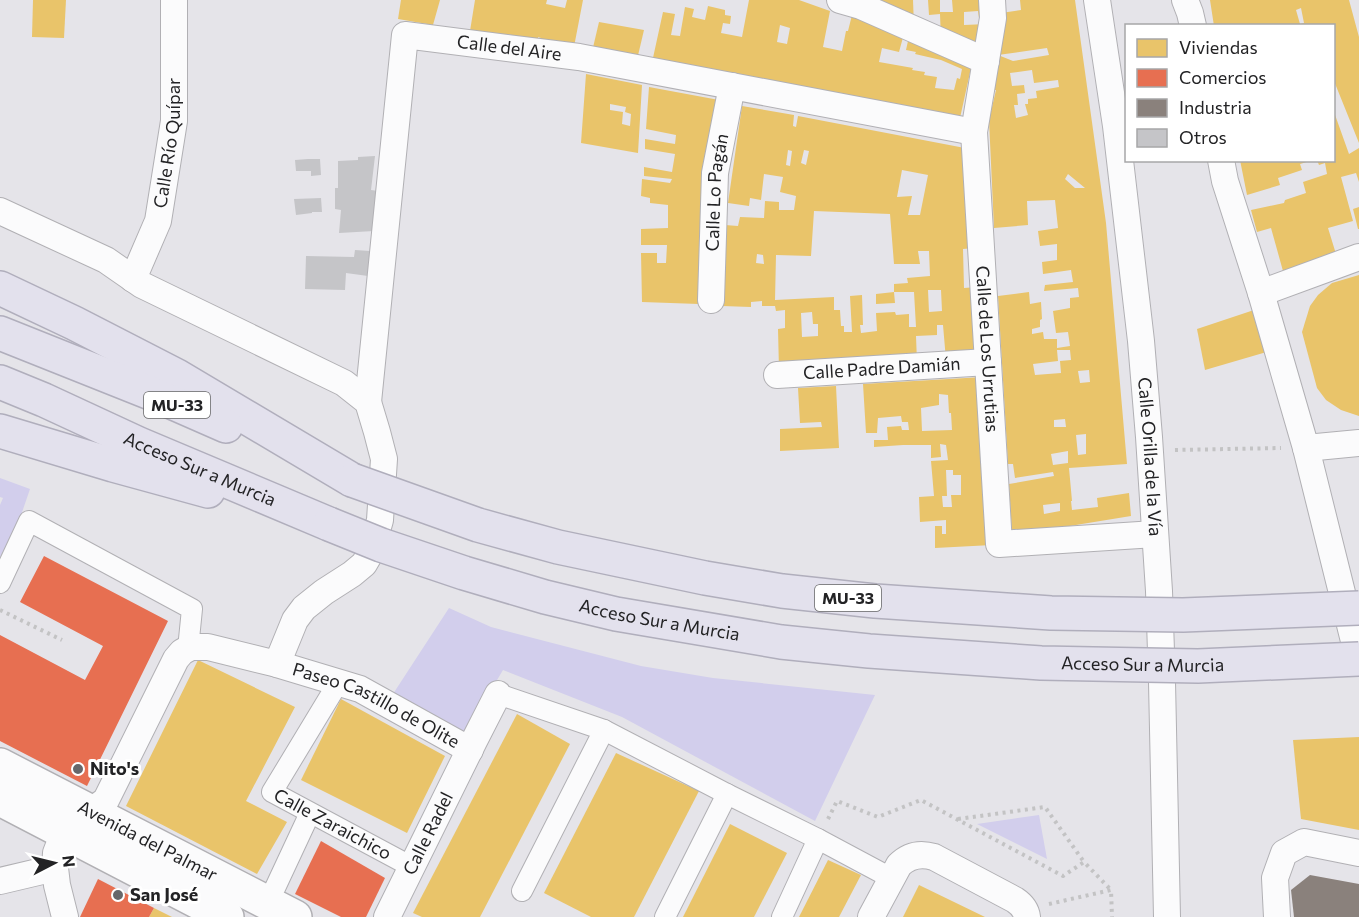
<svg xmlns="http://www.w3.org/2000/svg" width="1359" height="917" viewBox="0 0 1359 917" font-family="Commissioner,sans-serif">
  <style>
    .green { fill: #d2ceec }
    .homes { fill: #e9c46a; fill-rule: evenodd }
    .shops { fill: #e76f51 }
    .industry { fill: #8a817c }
    .building { fill: #c5c5c8 }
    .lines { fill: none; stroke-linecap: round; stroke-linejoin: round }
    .pedestrian-casing { stroke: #b1b0b4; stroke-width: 22 }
    .minor-casing { stroke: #b1b0b4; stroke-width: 28 }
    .secondary-casing { stroke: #b1b0b4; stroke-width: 36 }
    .motorway-casing { stroke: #b0aebc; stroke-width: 36 }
    .path { stroke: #c3c3c4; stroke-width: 4; stroke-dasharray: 3 4.5; stroke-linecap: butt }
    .pedestrian { stroke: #fbfbfc; stroke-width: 20 }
    .minor { stroke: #fbfbfc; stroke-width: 26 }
    .secondary { stroke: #fbfbfc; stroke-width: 33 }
    .motorway { stroke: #e3e1ed; stroke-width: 33 }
    .motorway-bridge-casing { stroke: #b0aebc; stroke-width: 36; stroke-linecap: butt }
    .motorway-bridge { stroke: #e3e1ed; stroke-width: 33 }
    .poi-dot { fill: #67676a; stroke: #fff; stroke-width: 2 }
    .labels { text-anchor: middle; stroke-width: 6; stroke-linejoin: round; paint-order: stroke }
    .shield { fill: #fff; stroke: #656566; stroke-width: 1.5 }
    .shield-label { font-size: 16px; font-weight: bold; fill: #232325 }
    .street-label { font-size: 18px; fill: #232325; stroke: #fff }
    .poi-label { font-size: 18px; font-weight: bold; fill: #232325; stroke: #fff; text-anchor: start }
  </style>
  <rect width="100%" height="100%" fill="#e5e4e9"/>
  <g class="green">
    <polygon points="0,478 30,489 19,521 0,557 0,505 3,498 0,497"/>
    <polygon points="449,608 491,627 641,666 713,678 875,695 815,821 622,717 503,670 463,737 391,697"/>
    <polygon points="1039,815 1047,859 977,824"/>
  </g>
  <g class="homes">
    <polygon points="33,0 66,0 64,38 32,37"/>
    <polygon points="401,0 440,0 433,25 398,19"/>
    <polygon points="475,0 547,0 546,4 565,8 567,0 583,0 573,52 540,46 541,38 538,37 538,40 507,34 506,39 470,31"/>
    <path d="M749,0H799L830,11L823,47L842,51L846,31H848L852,15L905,30L899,52L882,48L879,62L913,68L912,70L925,72L924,75L937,77L935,88L954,90L957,78L960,79L962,69L941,60L915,54L916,52L906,50L910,32L973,59L958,127L651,67L663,12L675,14L671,35L680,36L685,7L694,9L692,17L705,20L708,6L725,10V15L731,16L730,24L723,23L721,33L742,37ZM780,25L790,28L787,44L777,42Z"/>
    <polygon points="876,0 913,0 914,27"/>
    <polygon points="928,0 940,0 940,12 953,12 952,0 988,0 988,17 979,18 978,11 964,12 964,25 987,24 981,54 941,39 940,14 929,15"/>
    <path d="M1020,0H1075L1106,223L1127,464L1069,468L1072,501H1071L1072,510L1098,507L1097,498L1129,493L1131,516L1014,535L1012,533L1009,484L1054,476L1053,472L1015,478L1013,464H1008L998,296L1029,292L1030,304L1041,302L1042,319L1040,320V327L1032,329V334L1043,332L1044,339H1057V348L1070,346L1068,332L1056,333L1053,311L1070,308V298L1079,297L1078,288L1044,291L1045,285L1073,282L1071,270L1043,274L1042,262L1057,260V244L1040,246L1038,231L1058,228L1055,200L1027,201L1028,225L994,228L989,120L996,90H989L1001,13L1021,10ZM1047,48L1049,55L1013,61L998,55ZM1032,70L1034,83L1058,80L1059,87L1036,91L1037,98L1028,99V104H1025L1028,115L1016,118L1014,105H1018L1017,94L1025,93L1024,85L1012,86L1010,73ZM1068,174L1085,188H1075L1065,179ZM1057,350H1070L1071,360L1060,361L1061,373L1035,375L1033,364L1058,361ZM1089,370L1090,382L1080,383L1078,371ZM1065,419L1066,427H1054V420ZM1086,434V454L1078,455L1076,435ZM1068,451V463L1053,465L1051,454ZM1060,503V511L1044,514L1043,505Z"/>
    <path d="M1210,0H1349L1359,37V143L1334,81V26H1214ZM1301,8L1304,23L1300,24L1296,10Z"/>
    <polygon points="599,22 644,30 636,64 591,56"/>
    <path d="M586,74L642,85L638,153L581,143ZM610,104L626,107L625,112L631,114L630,126L622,124L623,112L610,110Z"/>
    <polygon points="649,87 719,100 702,198 699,304 642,302 641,253 657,253 657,263 666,263 667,245 641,245 641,229 668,228 668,205 650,203 650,198 641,196 642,179 670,183 672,179 644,176 644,167 672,172 675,154 645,149 645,139 675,144 676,135 646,129"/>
    <path d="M742,106L794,115L793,126L796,127L798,116L970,149L974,248L963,249L964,288L977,287L983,357L946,360L943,325H937V335L916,336L917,362L779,370L778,329L785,328V310L776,311L775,306H762V301L751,302V307L722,306L725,225L738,226L740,217L764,218L765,201L779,202V210H794L796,196L780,192L783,177L764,174L761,200L750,198L749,206L728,203ZM788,150L792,151L790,166L786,165ZM804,150L809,151L806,165L801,163ZM902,170L928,175L920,215H908L912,196L897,197ZM814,211L890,214L894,264H920L918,251H929L930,276L907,278L908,283L894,284V292H914L916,327H909V314L896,315L895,312L876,313L877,331L861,333L860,325H863L862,295L850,296L852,332H844V326H841L840,310H834V297L775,300L776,255L811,256ZM757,254L763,255L764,264L756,263ZM928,290H941L942,311L929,312ZM812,312L813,324H818V336L802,337L801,313Z"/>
    <polygon points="1334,112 1349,154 1359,148 1359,182 1356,173 1341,177 1353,221 1328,228 1336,254 1283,271 1271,228 1257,232 1251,210 1284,203 1285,200 1306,193 1303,182 1327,174 1325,163 1319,165 1317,160 1334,160"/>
    <polygon points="1240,160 1310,160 1310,161 1300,164 1302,170 1278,178 1280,185 1247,195"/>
    <polygon points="1359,207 1359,229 1358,229 1353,209"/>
    <polygon points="1359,275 1359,416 1341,410 1326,400 1317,388 1302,332 1310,306 1318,295 1332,283"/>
    <polygon points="894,292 895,303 876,304 876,294"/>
    <polygon points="1257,309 1270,351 1205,370 1197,329"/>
    <path d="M983,377L992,545L935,548V526H942V534H946V520L920,522L919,497L934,496L931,461L948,460L946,445L940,444L941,457L931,458V445H903L874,447V440H888L887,427L901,426L902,430H909L908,422H902L901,416L878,418L877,433H866L863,384ZM939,394L948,395L949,413H951L952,430L922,431L921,408L939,405ZM946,470H953V475H961V495H951L952,507H943L942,496H947Z"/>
    <polygon points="836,386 839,448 780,451 780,429 822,427 821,422 800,423 798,388"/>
    <polygon points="198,660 295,707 246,801 287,822 257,874 126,806"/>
    <polygon points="341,699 445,756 407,833 301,780"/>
    <polygon points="517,714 570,744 480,917 422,917 413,913"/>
    <polygon points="1359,737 1359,830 1301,819 1293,740"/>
    <polygon points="616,753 699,791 634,917 591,917 544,893"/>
    <polygon points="730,824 787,853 754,917 683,917"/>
    <polygon points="828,860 861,875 839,917 799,917"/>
    <polygon points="919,885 985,917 903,917"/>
    <polygon points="154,908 172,917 149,917"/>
  </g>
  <g class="shops">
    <polygon points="44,556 168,621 87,786 0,741 0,635 85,680 103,646 20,602"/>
    <polygon points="321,841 385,878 366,917 341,917 295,894"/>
    <polygon points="98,879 154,908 149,917 80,917"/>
  </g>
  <polygon class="industry" points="1310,875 1359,884 1359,917 1294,917 1291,890"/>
  <g class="building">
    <polygon points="375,156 371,190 378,191 374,231 339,233 341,210 335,209 335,188 338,188 338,161 358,160 358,157"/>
    <polygon points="308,159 320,159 321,175 311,176 311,171 296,171 295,160"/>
    <polygon points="321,198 322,212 312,212 312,213 296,215 294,199"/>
    <polygon points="355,250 370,251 368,276 346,273 345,290 305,289 306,256 354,257"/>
  </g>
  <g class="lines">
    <g class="pedestrian-casing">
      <g id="pedestrian">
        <polyline points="0,583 29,521 192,609 188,649"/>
        <path id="s1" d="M338,683L272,792L412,867"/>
        <polyline points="498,694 604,730 727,794 818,839 891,878"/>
        <polyline points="275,888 310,813"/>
        <polyline points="522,891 604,730"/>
        <polyline points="665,917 727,794"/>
        <polyline points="782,917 818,839"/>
      </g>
    </g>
    <g class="minor-casing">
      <g id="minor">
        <polyline points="840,0 861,6 986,61"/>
        <path id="s2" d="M992,0L993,18L974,132L999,544L1155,534"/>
        <path id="s3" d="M1097,0L1116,126L1141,341L1149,437L1159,591L1162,682L1167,917"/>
        <polyline points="1185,0 1190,13 1193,26"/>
        <polyline points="1221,160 1225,181 1261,293 1306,448 1359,661"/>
        <polyline points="0,211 106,260 142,285 344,383 368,402 377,432 384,459 380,520 371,552 364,564 352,574 324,592 304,608 295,620 277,664"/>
        <path id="s4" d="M133,279L158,221L174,121V0"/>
        <polyline points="1261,293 1359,257"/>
        <path id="s5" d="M711,300L715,173L732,86"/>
        <path id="s6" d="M777,375L988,362"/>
        <path id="s7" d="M368,402L405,35L579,57L974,132"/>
        <polyline points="1306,448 1359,443"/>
        <polyline points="0,881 55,868"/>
        <path id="s8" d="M65,917L57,885L55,868L56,853L61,840L64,832L106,800L176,659L182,652L191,647H208L277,664L360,689L470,750"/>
        <path id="s9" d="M387,917L474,741L498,694"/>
        <path d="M871,917L899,865C909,855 921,853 934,857L1015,900C1021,904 1026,909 1027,917"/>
        <polyline points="1277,917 1275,878 1284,853 1304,842 1359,853"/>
      </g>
    </g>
    <g class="secondary-casing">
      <g id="secondary">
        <path id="s10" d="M0,765L295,917"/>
        <polyline points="0,799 227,917"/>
      </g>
    </g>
    <g class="motorway-casing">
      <g id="motorway">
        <polyline points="0,288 74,323 177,376 352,480"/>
        <polyline points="0,333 153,394 226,426"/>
        <path id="s11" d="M0,382L44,400L139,444L329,524"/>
        <polyline points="0,431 113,465 208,491"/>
      </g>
    </g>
    <g class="path">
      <polyline points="1175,450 1281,448"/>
      <polyline points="0,610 62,640"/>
      <polyline points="828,819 837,801 878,817 921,800 1063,876 1084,862 1111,890"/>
      <polyline points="958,819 1045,807 1084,862"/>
      <polyline points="1049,904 1111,890 1112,917"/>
    </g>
    <use href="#pedestrian" class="pedestrian"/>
    <use href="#minor" class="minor"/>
    <use href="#secondary" class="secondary"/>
    <use href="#motorway" class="motorway"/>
    <g class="motorway-bridge-casing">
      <g id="motorway-bridge">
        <polyline points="352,480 478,525 558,547 705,578 782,591 875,601 1051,613 1183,615 1359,608"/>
        <path id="s12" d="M329,524L381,545L464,573L545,597L616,614L781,642L869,651L1041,663L1198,666L1359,659"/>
      </g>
    </g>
    <use href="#motorway-bridge" class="motorway-bridge"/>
  </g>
  <g class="poi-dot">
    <circle cx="78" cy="769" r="6"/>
    <circle cx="118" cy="895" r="6"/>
  </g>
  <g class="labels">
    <g class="shield">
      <rect x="144" y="392" width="66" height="26" rx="4.5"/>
      <rect x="815" y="585" width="66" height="26" rx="4.5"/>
    </g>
    <g class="shield-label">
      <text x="177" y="411">MU-33</text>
      <text x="848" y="604">MU-33</text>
    </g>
    <g class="street-label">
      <text dy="6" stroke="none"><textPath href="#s7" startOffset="474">Calle del Aire</textPath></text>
      <text dy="6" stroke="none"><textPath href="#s4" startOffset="142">Calle Río Quípar</textPath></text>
      <text dy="6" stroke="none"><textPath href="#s5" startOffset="108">Calle Lo Pagán</textPath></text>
      <text dy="6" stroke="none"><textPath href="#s2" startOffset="351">Calle de Los Urrutias</textPath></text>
      <text dy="6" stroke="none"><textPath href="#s6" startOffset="105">Calle Padre Damián</textPath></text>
      <text dy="6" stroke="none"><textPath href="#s3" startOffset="460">Calle Orilla de la Vía</textPath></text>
      <text dy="6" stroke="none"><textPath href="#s11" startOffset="218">Acceso Sur a Murcia</textPath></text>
      <text dy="6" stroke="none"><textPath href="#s12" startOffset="345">Acceso Sur a Murcia</textPath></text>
      <text dy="6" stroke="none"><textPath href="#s12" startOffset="831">Acceso Sur a Murcia</textPath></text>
      <text dy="6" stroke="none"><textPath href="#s8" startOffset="513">Paseo Castillo de Olite</textPath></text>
      <text dy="6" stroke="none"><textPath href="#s1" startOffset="196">Calle Zaraichico</textPath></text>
      <text dy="6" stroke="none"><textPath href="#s9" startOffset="93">Calle Radel</textPath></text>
      <text dy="6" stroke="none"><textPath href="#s10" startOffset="166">Avenida del Palmar</textPath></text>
    </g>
    <g class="poi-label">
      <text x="90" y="775">Nito's</text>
      <text x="130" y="901">San José</text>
    </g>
  </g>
  <rect x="1125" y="24" width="210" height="138" fill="#ffffff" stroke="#a7a7a8" stroke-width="1.5"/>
  <rect x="1137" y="39" width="30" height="18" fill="#e9c46a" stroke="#a7a7a8" stroke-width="1.5"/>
  <text x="1179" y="54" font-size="18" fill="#232325">Viviendas</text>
  <rect x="1137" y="69" width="30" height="18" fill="#e76f51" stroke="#a7a7a8" stroke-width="1.5"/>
  <text x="1179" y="84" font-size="18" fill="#232325">Comercios</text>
  <rect x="1137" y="99" width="30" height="18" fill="#8a817c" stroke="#a7a7a8" stroke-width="1.5"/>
  <text x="1179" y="114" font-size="18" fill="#232325">Industria</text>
  <rect x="1137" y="129" width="30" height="18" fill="#c5c5c8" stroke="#a7a7a8" stroke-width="1.5"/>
  <text x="1179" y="144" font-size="18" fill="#232325">Otros</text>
  <g transform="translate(54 863) rotate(83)" stroke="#ffffff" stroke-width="4.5" paint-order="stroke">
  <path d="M0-4.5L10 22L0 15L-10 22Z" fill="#232325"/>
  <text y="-9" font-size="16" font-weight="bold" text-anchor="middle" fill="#232325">N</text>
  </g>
</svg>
